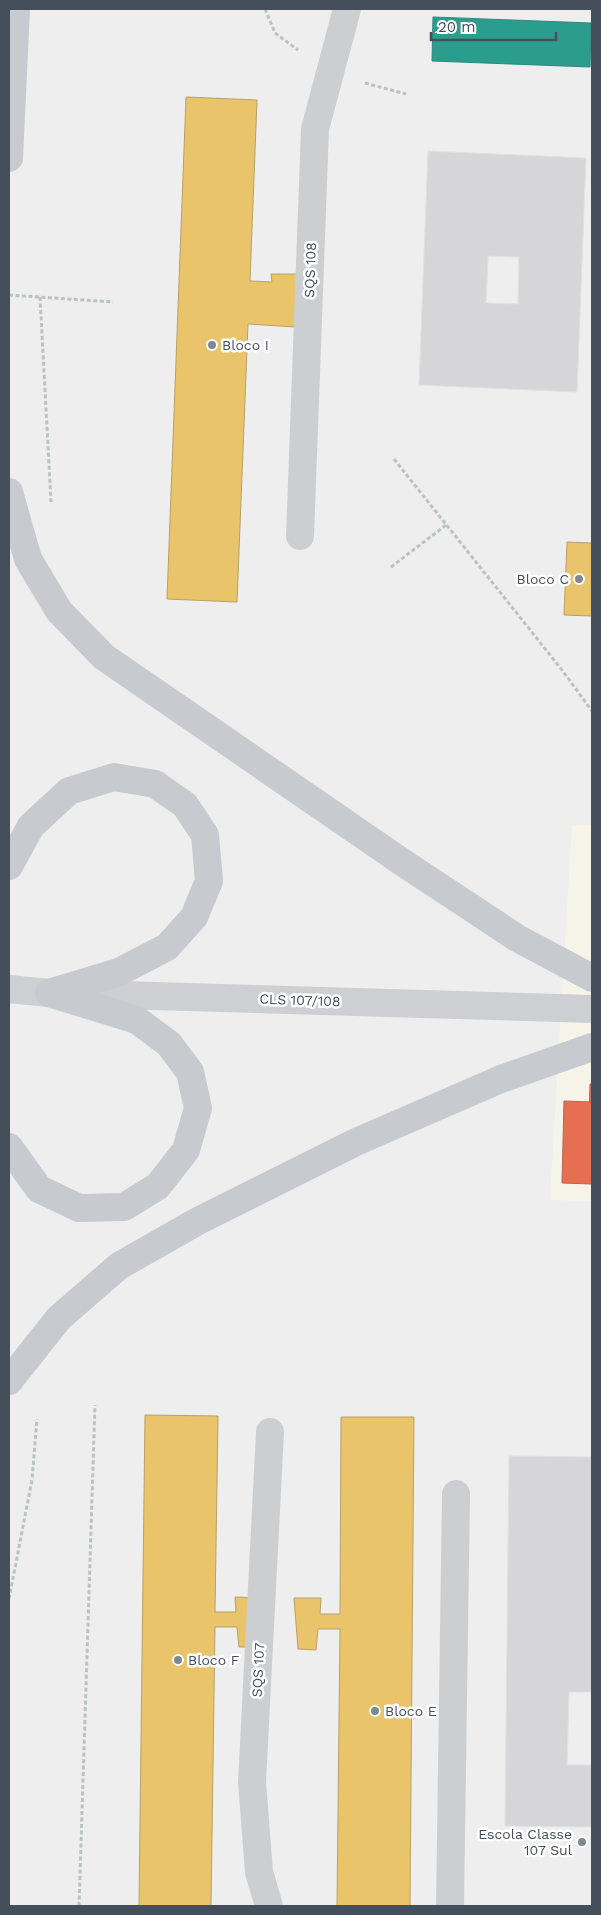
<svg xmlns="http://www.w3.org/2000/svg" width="601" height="1915" viewBox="0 0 601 1915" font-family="'Work Sans',sans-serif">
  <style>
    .commercial { fill: #f6f4e9 }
    .homes { fill: #e9c46a; stroke: #b8a166 }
    .shops { fill: #e76f51; stroke: #b66554 }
    .schools { fill: #2a9d8f; stroke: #32867f }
    .building { fill: #d6d6d8; stroke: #e0e0e1; fill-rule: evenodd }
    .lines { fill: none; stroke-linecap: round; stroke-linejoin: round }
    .path { stroke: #b8c4c2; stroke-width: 3; stroke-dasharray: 4 2.5; stroke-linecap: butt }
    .street { stroke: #cccfd2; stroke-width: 28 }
    .secondary { stroke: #cdcfd3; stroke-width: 28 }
    .primary { stroke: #c7cacf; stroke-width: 28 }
    .poi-dot { fill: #80878e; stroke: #fff; stroke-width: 2 }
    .labels { text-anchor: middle; stroke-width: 5; stroke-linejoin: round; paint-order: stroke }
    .street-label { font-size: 14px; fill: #454f5b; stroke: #fff }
    .poi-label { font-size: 14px; fill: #454f5b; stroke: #fff; text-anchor: start }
  </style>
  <rect width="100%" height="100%" fill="#efeeee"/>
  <polygon class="commercial" points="572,825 592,825 592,1201 550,1200"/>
  <g class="homes">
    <polygon points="186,97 257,100 250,281 272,282 271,274 303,274 295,327 248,324 237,602 167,599"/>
    <polygon points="567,542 592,543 592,616 564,615"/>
    <polygon points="145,1415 218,1416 215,1612 236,1612 235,1597 261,1598 257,1647 239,1647 237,1627 215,1627 211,1906 139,1906"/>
    <polygon points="341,1417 414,1417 410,1906 337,1906 340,1629 318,1629 316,1650 298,1649 294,1598 321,1598 320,1614 340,1614"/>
  </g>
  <g class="shops">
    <polygon points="590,1084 592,1084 592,1178 587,1178"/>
    <polygon points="564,1101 592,1102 592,1184 562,1183"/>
  </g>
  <polygon class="schools" points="433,17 591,23 590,67 432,61"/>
  <g class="building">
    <path d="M428,151L586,158L577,392L419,385ZM488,256L519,257L518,304L486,303Z"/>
    <polygon points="509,1456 592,1457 592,1692 569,1692 567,1765 592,1765 592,1827 505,1826"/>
  </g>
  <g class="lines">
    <g class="path">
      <polyline points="265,9 275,33 298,50"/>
      <polyline points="365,83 406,94"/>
      <polyline points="9,295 113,302"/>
      <polyline points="40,297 51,502"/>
      <polyline points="394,459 562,670 592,711"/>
      <polyline points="391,567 446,525"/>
      <polyline points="9,1599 32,1480 37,1419"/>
      <polyline points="79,1906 95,1405"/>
    </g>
    <g class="street">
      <polyline points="300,536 315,129 347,9"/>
      <polyline points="269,1906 259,1872 252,1782 270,1432"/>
      <polyline points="450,1906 456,1494"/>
    </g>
    <polyline class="secondary" points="9,989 49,993 592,1009"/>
    <g class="primary">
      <polyline points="9,158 16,9"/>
      <polyline points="9,492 28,559 59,611 104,657 402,862 517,938 592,978"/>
      <polyline points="9,866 31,826 69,791 114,777 155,784 185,805 205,835 209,881 194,917 167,947 119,972 49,993"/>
      <polyline points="9,1147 39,1189 79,1208 124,1207 158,1186 186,1150 198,1108 190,1072 169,1044 137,1020 49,993"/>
      <polyline points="9,1381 59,1318 119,1266 198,1221 356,1142 501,1079 592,1047"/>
    </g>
  </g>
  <g class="poi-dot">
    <circle cx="212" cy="345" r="5"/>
    <circle cx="579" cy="579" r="5"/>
    <circle cx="178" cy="1660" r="5"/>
    <circle cx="375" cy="1711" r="5"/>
    <circle cx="582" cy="1842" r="5"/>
  </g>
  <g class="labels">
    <g class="street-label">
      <text transform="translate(310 270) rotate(-88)" y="5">SQS 108</text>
      <text transform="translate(300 1000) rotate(2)" y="5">CLS 107/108</text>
      <text transform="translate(258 1670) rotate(-87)" y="5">SQS 107</text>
    </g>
    <g class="poi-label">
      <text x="222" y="350">Bloco I</text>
      <text x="569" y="584" text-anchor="end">Bloco C</text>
      <text x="188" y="1665">Bloco F</text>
      <text x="385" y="1716">Bloco E</text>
      <text x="572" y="1839" text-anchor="end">Escola Classe<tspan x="572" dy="16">107 Sul</tspan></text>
    </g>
  </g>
  <rect width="601" height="1915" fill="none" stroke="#454f5b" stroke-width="20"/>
  <path d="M431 32v8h125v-8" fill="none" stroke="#454f5b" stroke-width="2.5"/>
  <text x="438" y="32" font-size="15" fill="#454f5b" stroke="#ffffff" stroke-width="4" paint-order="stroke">20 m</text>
</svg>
